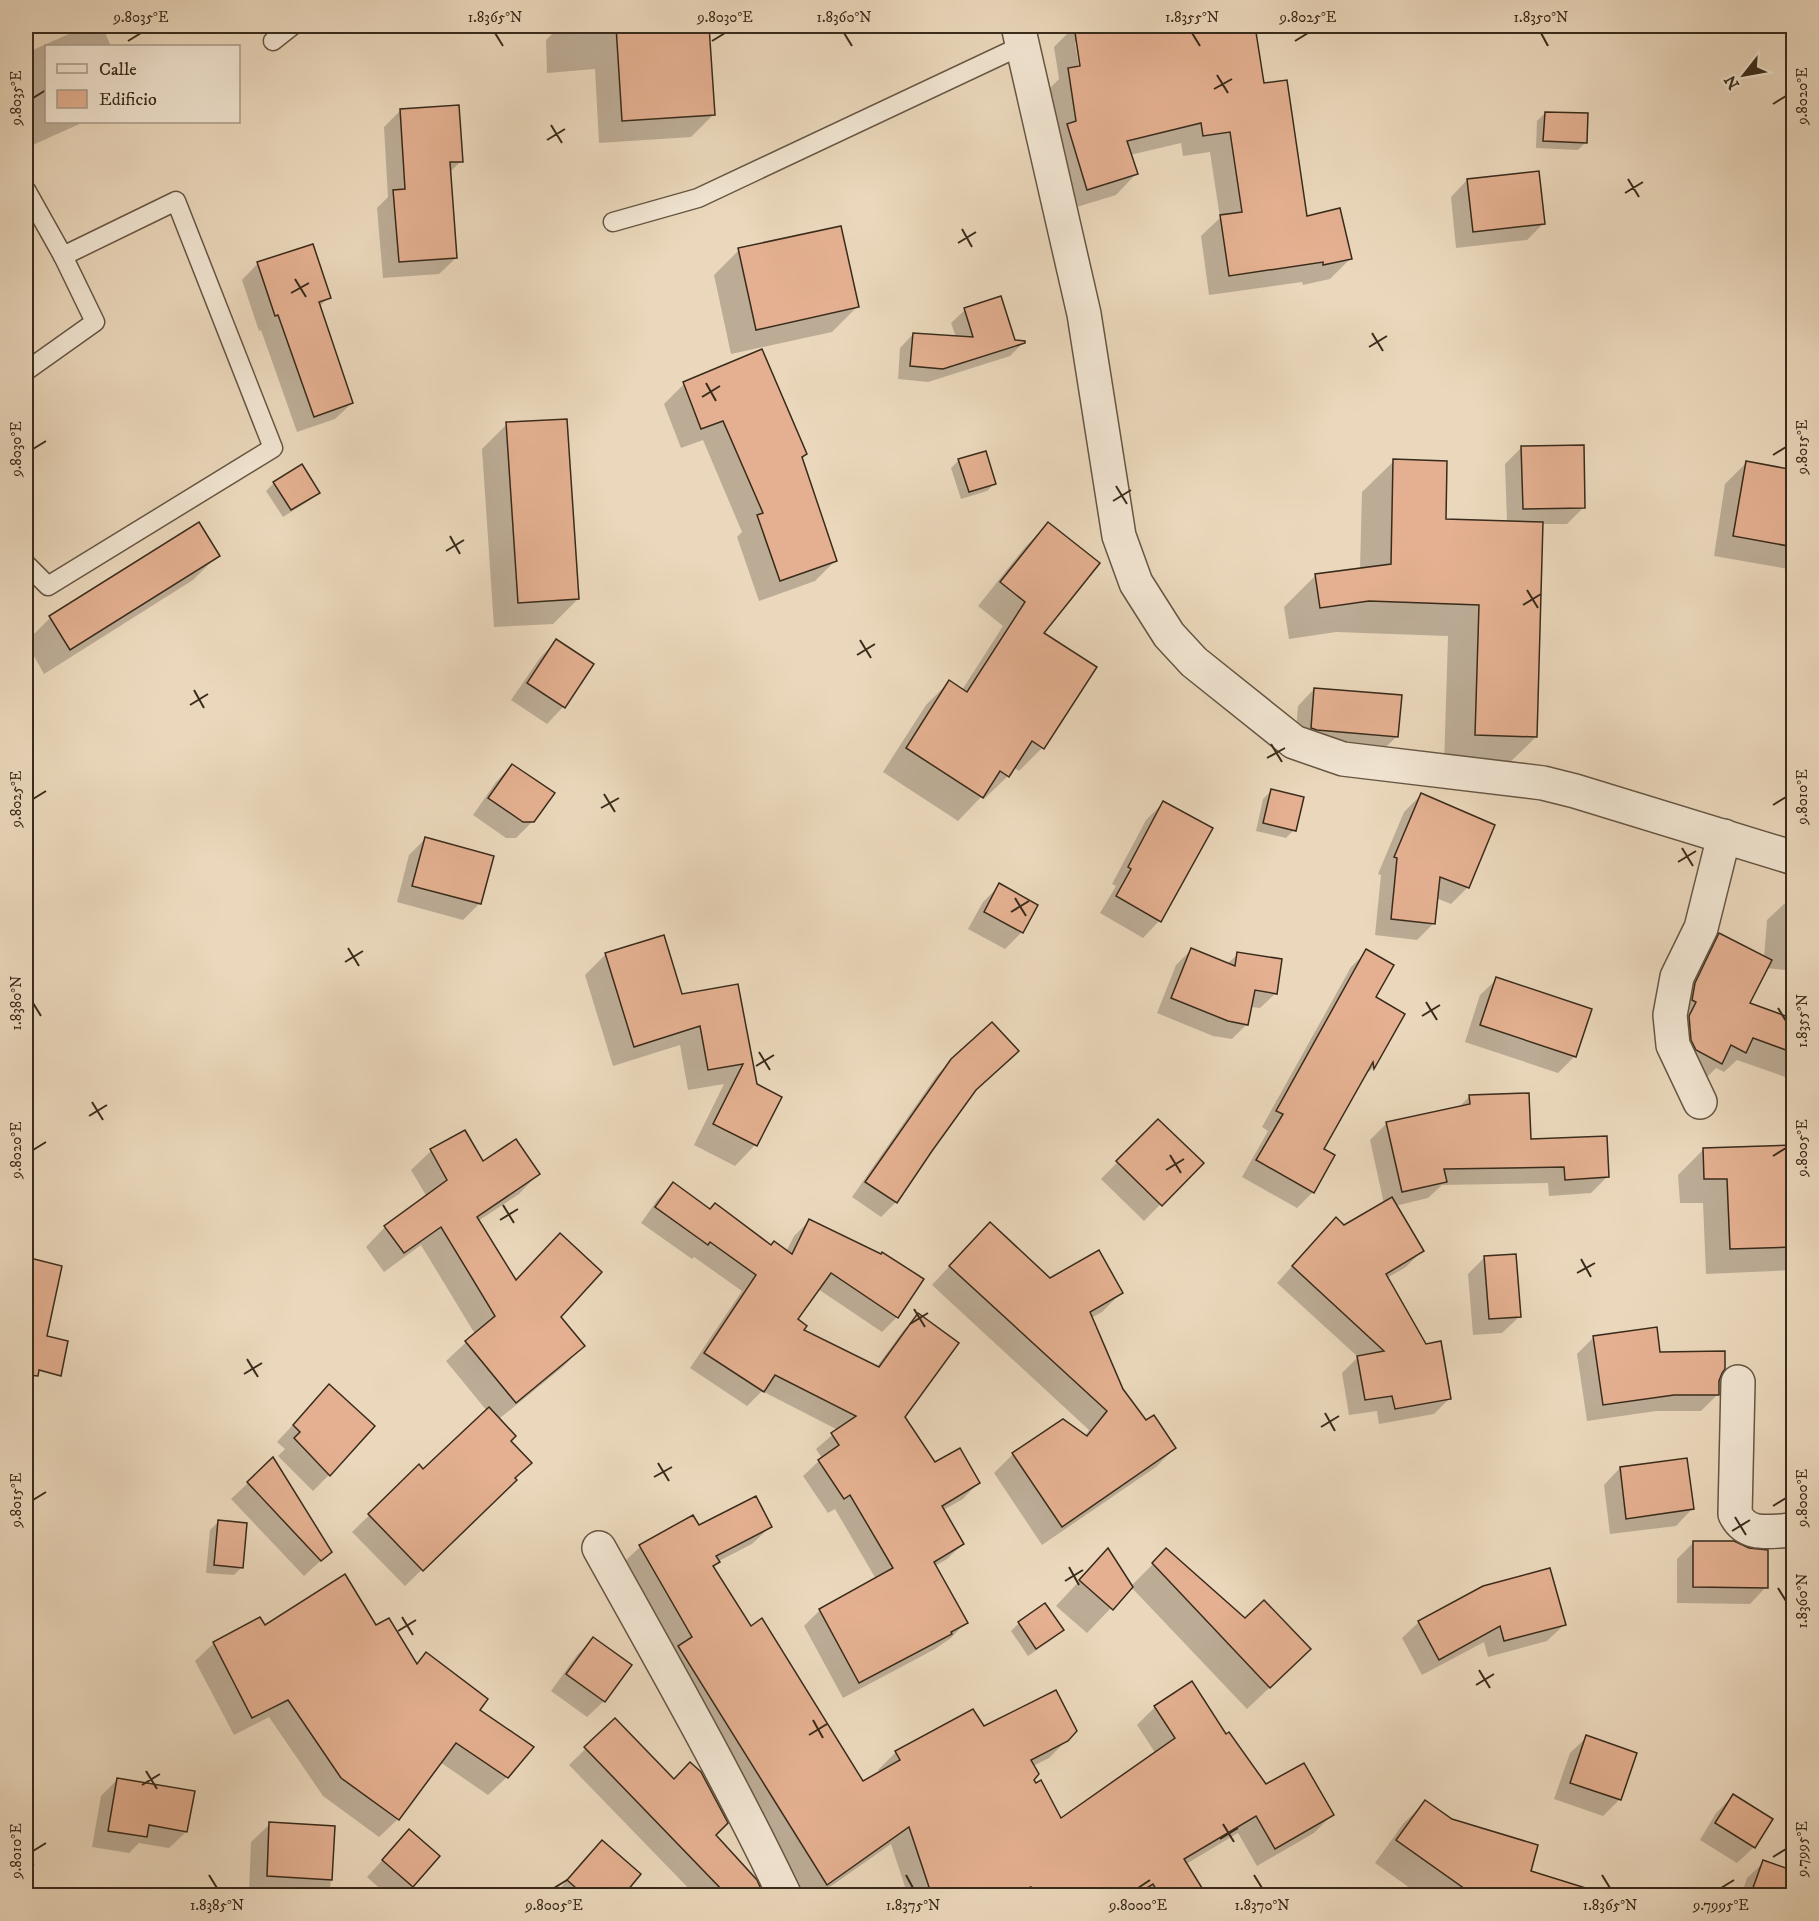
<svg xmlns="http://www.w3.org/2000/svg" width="1819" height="1921" viewBox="0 0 1819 1921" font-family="'IM FELL DW Pica',serif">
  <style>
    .shadow { fill: #0003; fill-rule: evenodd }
    .building { fill: #e4b091; stroke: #392b1b; stroke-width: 1.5 }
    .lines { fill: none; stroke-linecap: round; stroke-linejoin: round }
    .service-casing { stroke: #665643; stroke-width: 21 }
    .minor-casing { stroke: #665643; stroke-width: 36 }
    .service { stroke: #f2e6d3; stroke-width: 18 }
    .minor { stroke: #f2e6d3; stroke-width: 33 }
    .ticks { fill: none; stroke: #392b1b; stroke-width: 2 }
    .neatline { fill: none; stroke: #392b1b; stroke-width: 2 }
    .ticks-label { font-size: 15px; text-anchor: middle; fill: #392b1b }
  </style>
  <rect width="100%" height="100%" fill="#ebd8bc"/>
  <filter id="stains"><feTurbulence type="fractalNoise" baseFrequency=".00333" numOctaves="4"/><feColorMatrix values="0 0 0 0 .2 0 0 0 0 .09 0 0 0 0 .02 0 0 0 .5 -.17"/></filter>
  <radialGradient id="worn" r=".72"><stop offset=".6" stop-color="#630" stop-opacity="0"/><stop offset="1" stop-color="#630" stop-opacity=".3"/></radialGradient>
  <g class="shadow">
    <polygon points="87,26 102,26 111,46 46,46 46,122 84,122 26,148 26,53"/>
    <polygon points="560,26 708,26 714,114 691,137 599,143 595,69 547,73 546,40"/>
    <path d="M1075,26H1253L1262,85L1306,217L1351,258L1330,279L1303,285L1302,282L1209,295L1201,236L1220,218L1210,152L1183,156L1181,143L1130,155L1136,174L1116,195L1067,210L1048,90L1059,79L1054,47ZM1075,42H1078L1083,73L1080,74Z"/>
    <polygon points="401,110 461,161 449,173 456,258 439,274 383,278 377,208 388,197 384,127"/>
    <polygon points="1545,113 1586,142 1578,150 1536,148 1537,121"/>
    <polygon points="1467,180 1543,224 1527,240 1456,248 1451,197"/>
    <polygon points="739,250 857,307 832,332 731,354 714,275"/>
    <polygon points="258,263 329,297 319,307 352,403 335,419 297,432 261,330 259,331 242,280"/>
    <polygon points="965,310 1014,342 1024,342 1010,356 928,382 898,379 900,348 913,334 956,337 951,323"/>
    <polygon points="684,384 805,454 801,459 835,561 815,581 759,601 737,537 742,532 703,440 681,448 664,404"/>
    <polygon points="507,424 578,599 553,624 494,627 482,449"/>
    <polygon points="1522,447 1584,507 1567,524 1541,524 1536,737 1504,768 1444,766 1448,636 1336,632 1289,639 1284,607 1316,575 1360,569 1362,492 1394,461 1444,520 1507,522 1505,464"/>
    <polygon points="959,460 995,483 987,491 961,499 951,468"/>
    <polygon points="1746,463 1794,471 1794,570 1714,556 1725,484"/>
    <polygon points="274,483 318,492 310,500 283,517 266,491"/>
    <polygon points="199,524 218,555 193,580 44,674 26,642 50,618"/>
    <polygon points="1048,524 1042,633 1094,667 1042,748 1019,771 1013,767 1008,776 984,799 981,797 958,821 883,772 926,705 949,682 962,690 1003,626 978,606 1025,547"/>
    <polygon points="556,641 592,664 563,707 547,724 511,700 540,658"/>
    <polygon points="1314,689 1397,736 1380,753 1295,744 1298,706"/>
    <polygon points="512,765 533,821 516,838 506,838 473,815 496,782"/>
    <polygon points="1271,791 1294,830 1286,838 1256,831 1263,799"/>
    <polygon points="1421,795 1493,826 1467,888 1451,904 1436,898 1434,923 1417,940 1375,935 1381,875 1378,874 1404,812"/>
    <polygon points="1163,803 1211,829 1159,921 1143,938 1100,913 1116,886 1112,884 1146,820"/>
    <polygon points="426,838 480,903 463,920 397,902 409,855"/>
    <polygon points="1000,885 1022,932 1005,949 968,929 983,902"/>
    <polygon points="1784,904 1794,905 1794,971 1766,968 1748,1004 1794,1020 1794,1080 1737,1060 1724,1072 1716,1068 1701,1083 1672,1061 1699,955 1719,935 1764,958 1767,920"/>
    <polygon points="663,937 681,996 737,986 755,1145 735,1166 694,1145 724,1084 688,1090 680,1045 613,1066 585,975 605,955"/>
    <polygon points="1191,950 1227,964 1238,954 1276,993 1260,1008 1251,1007 1247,1024 1232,1039 1213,1036 1157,1013 1176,965"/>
    <polygon points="1367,951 1374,998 1403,1014 1373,1068 1361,1079 1322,1150 1333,1156 1313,1192 1297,1208 1242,1177 1268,1131 1262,1127 1351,967"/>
    <polygon points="1497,979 1575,1056 1558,1073 1465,1042 1480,995"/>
    <polygon points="952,1060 972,1093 930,1150 896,1202 881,1217 852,1197 937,1075"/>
    <polygon points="1470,1096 1529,1141 1607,1177 1591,1193 1549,1196 1548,1183 1442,1185 1428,1198 1395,1206 1422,1251 1406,1267 1387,1278 1450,1398 1434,1414 1379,1424 1377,1411 1349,1415 1342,1373 1358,1357 1277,1283 1320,1235 1344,1227 1384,1204 1370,1140 1387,1123 1458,1108"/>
    <polygon points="1158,1121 1201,1163 1144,1221 1101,1179"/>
    <polygon points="465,1132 483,1164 538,1174 519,1194 478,1221 515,1281 559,1317 583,1346 564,1366 499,1419 510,1441 514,1479 498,1496 405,1586 352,1532 419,1467 423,1471 487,1411 446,1361 475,1334 421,1245 384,1272 366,1247 385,1227 427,1197 411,1170 431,1151"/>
    <polygon points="1794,1146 1794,1270 1706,1274 1703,1203 1680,1203 1678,1175 1703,1150"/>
    <polygon points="673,1184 709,1211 770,1246 786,1252 794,1236 809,1221 897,1317 882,1332 818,1289 796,1320 802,1330 876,1368 903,1331 918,1315 903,1417 934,1464 978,1483 963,1499 943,1510 963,1544 947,1559 935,1566 966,1622 951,1638 935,1649 843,1698 804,1626 820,1610 876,1579 835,1509 828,1513 803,1476 822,1458 816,1449 838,1430 762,1391 747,1406 690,1368 742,1291 694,1257 692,1259 641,1223 658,1199"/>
    <polygon points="971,1243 1050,1279 1121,1293 1102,1312 1091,1318 1122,1389 1146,1422 1175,1448 1156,1467 1042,1545 994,1473 1013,1454 1063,1421 1085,1436 1089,1430 932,1285"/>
    <polygon points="1485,1257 1519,1317 1502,1333 1473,1335 1468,1274"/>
    <polygon points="26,1259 60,1267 27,1347 26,1346"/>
    <polygon points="1594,1337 1659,1354 1718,1381 1717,1395 1701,1411 1656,1411 1587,1421 1577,1354"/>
    <polygon points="313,1403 329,1475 313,1491 278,1456 285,1449 277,1442"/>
    <polygon points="1620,1468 1692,1509 1676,1526 1610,1534 1604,1485"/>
    <polygon points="248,1483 330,1552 304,1576 231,1499"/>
    <polygon points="218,1522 242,1567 234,1575 206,1573 210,1530"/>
    <polygon points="698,1527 770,1527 752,1544 717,1562 712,1568 750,1628 863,1783 880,1773 878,1770 896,1752 984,1728 1067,1740 1049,1758 1033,1766 1032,1780 1061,1821 1156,1754 1137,1725 1155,1707 1226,1736 1266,1786 1332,1815 1314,1833 1257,1866 1238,1833 1186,1864 1205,1896 908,1896 891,1844 817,1896 805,1896 661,1665 622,1564 640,1547"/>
    <polygon points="1694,1542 1766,1587 1750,1604 1677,1603 1677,1559"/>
    <polygon points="1108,1550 1131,1586 1167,1550 1287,1671 1247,1709 1131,1587 1087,1633 1056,1606"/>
    <polygon points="1419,1622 1564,1625 1547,1641 1488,1657 1484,1642 1422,1675 1402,1638"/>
    <polygon points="1019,1623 1062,1630 1054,1638 1028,1656 1011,1631"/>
    <polygon points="264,1627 376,1627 416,1665 426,1654 478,1711 507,1777 488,1795 440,1762 398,1819 379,1837 323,1796 269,1717 234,1735 195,1661 214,1643"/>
    <polygon points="593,1639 604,1701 587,1717 551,1691 577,1655"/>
    <polygon points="615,1720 714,1835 759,1896 696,1896 569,1765"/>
    <polygon points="1587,1737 1635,1754 1619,1800 1603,1816 1554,1799 1570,1753"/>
    <polygon points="118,1779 186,1832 169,1848 139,1843 129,1853 92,1847 101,1796"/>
    <polygon points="1733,1796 1754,1847 1737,1863 1700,1840 1716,1813"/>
    <polygon points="1425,1802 1536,1896 1421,1896 1375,1863 1403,1824"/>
    <polygon points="270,1824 331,1871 330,1896 232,1896 237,1890 249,1891 251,1842"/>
    <polygon points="409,1831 412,1886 402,1896 388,1896 367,1877"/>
    <polygon points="602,1842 621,1896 554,1896 585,1858"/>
    <polygon points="26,1849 35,1865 26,1874"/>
    <polygon points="1764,1862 1794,1896 1741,1896 1747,1878"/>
    <polygon points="481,1887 495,1896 473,1896"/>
  </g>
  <g class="building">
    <polygon points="616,26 709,26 715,115 622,121"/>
    <polygon points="1074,26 1255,26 1264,83 1287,80 1307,216 1340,208 1352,259 1323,265 1323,262 1229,276 1220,215 1242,212 1230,132 1203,136 1201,123 1127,141 1138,174 1087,190 1067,124 1076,121 1068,68 1080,66"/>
    <polygon points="459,105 463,162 450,162 457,258 399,262 393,190 405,189 400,109"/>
    <polygon points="1545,112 1588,113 1587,143 1543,141"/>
    <polygon points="1539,171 1545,224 1473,232 1467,179"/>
    <polygon points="841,226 859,307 756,330 738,248"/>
    <polygon points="313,244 331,298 319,302 353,403 314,417 278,315 275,316 257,262"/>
    <polygon points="1001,296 1015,340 1025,341 1025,343 943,369 910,366 913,333 973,337 964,308"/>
    <polygon points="762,349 807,454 802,457 837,561 780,581 757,515 763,513 723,421 701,429 683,382"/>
    <polygon points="567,419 579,599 518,603 506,422"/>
    <polygon points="1584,445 1585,508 1523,509 1521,446"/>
    <polygon points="986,451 996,484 969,492 958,459"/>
    <polygon points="1393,459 1447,461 1446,519 1543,522 1537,737 1475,735 1479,605 1369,601 1320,608 1315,574 1391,564"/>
    <polygon points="1746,461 1794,470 1794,547 1733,536"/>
    <polygon points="302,464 320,493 291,510 273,482"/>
    <polygon points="199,522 220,556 70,650 49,616"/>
    <polygon points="1048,522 1100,563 1044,633 1097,667 1044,749 1032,741 1009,777 1000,771 983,798 906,748 949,680 967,692 1025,602 1000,582"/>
    <polygon points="556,639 594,664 565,708 527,683"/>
    <polygon points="1314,688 1402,695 1398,737 1317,730 1311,728"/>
    <polygon points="512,764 555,793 534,822 523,822 488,798"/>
    <polygon points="1271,789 1304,797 1296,831 1263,823"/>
    <polygon points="1421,793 1495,825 1469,888 1440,877 1435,924 1391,919 1397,858 1394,857"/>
    <polygon points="1163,801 1213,828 1161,922 1116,896 1131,869 1128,867"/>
    <polygon points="425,837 494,856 481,904 412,886"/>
    <polygon points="999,883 1038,905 1023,933 984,912"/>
    <polygon points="1719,933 1772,960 1750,1003 1794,1019 1794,1053 1753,1038 1746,1053 1731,1045 1722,1064 1696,1050 1691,1040 1689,1016 1696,1002 1692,1000 1695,983"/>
    <polygon points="664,935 682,994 738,984 757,1084 782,1097 757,1146 713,1124 743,1064 708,1070 700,1026 634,1047 605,953"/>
    <polygon points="1191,948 1235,966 1237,952 1282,959 1277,994 1255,990 1248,1025 1228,1021 1171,998"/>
    <polygon points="1366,949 1394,965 1376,997 1405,1014 1374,1069 1373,1062 1324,1149 1335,1155 1314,1193 1256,1160 1283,1114 1276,1111"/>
    <polygon points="1496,977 1592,1009 1576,1057 1480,1025"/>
    <polygon points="992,1022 1019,1051 976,1090 932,1151 897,1203 865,1182 951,1059"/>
    <polygon points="1529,1093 1531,1139 1607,1136 1609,1177 1565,1180 1564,1167 1444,1169 1447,1182 1402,1192 1386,1122 1470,1104 1469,1095"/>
    <polygon points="1158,1119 1204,1163 1162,1206 1116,1161"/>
    <polygon points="465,1130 483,1161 516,1139 540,1174 477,1217 516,1280 560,1233 602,1272 561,1317 585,1346 516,1403 465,1341 495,1316 441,1227 404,1253 384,1226 447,1180 430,1149"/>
    <polygon points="1794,1145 1794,1247 1730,1249 1727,1179 1704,1179 1703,1148"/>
    <polygon points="673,1182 710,1209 715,1203 771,1245 774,1241 792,1254 809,1219 881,1254 882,1252 924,1279 898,1318 831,1273 798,1319 807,1326 804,1330 879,1367 918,1313 959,1343 905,1417 935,1462 960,1448 980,1483 942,1506 964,1544 934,1562 968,1623 951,1632 952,1634 859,1683 819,1609 893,1568 850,1495 844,1499 818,1460 839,1445 831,1433 856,1416 775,1375 764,1392 704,1353 756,1275 710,1242 708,1245 655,1207"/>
    <polygon points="1392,1197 1424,1251 1386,1274 1426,1344 1441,1341 1451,1399 1395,1409 1392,1396 1365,1400 1357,1356 1384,1351 1292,1266 1336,1217 1344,1225"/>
    <polygon points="990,1222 1050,1278 1099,1250 1123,1293 1090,1312 1123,1389 1146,1420 1154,1415 1176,1448 1062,1527 1012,1453 1063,1419 1087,1436 1107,1411 949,1266"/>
    <polygon points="1516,1254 1521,1317 1489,1319 1484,1256"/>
    <polygon points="26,1257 62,1266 47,1336 68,1341 61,1376 39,1370 38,1376 26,1375"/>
    <polygon points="1657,1327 1660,1352 1725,1351 1725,1369 1722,1373 1719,1381 1719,1395 1674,1395 1603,1405 1593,1336"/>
    <polygon points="329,1384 375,1426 330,1476 294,1438 300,1432 293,1425"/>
    <polygon points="489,1407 516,1436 511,1441 532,1463 515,1478 517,1480 423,1571 368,1514 419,1464 423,1469"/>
    <polygon points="273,1457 332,1552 321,1561 247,1482"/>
    <polygon points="1687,1458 1694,1509 1626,1519 1620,1467"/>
    <polygon points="756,1496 772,1527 716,1556 720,1562 713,1566 751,1626 762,1618 863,1781 900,1760 895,1751 973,1709 984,1726 1056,1690 1077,1731 1068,1741 1031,1760 1039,1774 1034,1780 1036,1783 1041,1780 1061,1818 1175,1738 1154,1706 1192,1681 1226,1734 1229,1732 1266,1784 1304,1763 1334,1815 1275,1849 1256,1816 1184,1859 1207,1896 1160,1896 1153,1884 1134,1896 1036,1896 1031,1887 1005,1896 932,1896 909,1827 827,1885 678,1646 692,1637 639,1545 693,1515 699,1525"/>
    <polygon points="218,1520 247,1523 243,1568 214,1565"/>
    <polygon points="1693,1541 1734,1541 1749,1548 1768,1550 1768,1588 1693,1587"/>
    <polygon points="1108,1548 1133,1587 1113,1610 1079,1580"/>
    <polygon points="1166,1548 1245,1618 1264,1600 1311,1649 1270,1688 1152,1563"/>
    <polygon points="1550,1568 1566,1625 1504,1641 1500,1626 1439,1660 1418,1621 1483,1586"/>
    <polygon points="345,1574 376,1625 389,1618 417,1664 426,1652 488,1699 480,1710 534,1747 508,1778 456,1743 399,1820 341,1778 288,1700 252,1718 213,1642 260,1617 265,1625"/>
    <polygon points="1045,1603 1064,1630 1036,1649 1018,1622"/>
    <polygon points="593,1637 632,1665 605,1702 566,1674"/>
    <polygon points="615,1718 674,1779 690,1762 701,1772 728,1823 716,1835 757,1880 764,1896 728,1896 584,1747"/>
    <polygon points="1586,1735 1637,1753 1621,1800 1570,1783"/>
    <polygon points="117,1778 195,1791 187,1832 149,1825 147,1837 108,1831"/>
    <polygon points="1733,1794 1773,1819 1755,1848 1715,1823"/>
    <polygon points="1425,1800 1452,1819 1538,1845 1531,1871 1589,1889 1588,1896 1475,1896 1396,1840"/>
    <polygon points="269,1822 335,1826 332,1880 267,1876"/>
    <polygon points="409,1829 440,1856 413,1887 382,1860"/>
    <polygon points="602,1840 641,1874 623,1896 585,1896 567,1880"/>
    <polygon points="1763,1860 1794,1871 1794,1896 1750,1896"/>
  </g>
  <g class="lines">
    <g class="service-casing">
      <g id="service">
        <polyline points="273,41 292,26"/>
        <polyline points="26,190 63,256 95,322 26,371"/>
        <polyline points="613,222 698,198 1023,45"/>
        <polyline points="26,564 48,586 273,448 176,201 63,256"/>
      </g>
    </g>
    <g class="minor-casing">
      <g id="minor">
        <polyline points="1018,26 1084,314 1119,536 1136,583 1169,635 1194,662 1294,742 1343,759 1543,783 1575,791 1794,858"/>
        <polyline points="1700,1102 1673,1045 1670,1015 1677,977 1701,928 1724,836"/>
        <path d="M1738,1382L1735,1514C1747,1538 1770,1531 1794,1530"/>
        <path d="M599,1548C663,1663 728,1777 785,1896"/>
      </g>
    </g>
    <use href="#service" class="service"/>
    <use href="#minor" class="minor"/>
  </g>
  <path class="ticks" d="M495,33L503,46M844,33L852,46M1192,33L1200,46M1541,33L1548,46M128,41L141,33M712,41L725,33M1295,41L1308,33M1217,75L1228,93M1214,89L1232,79M33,98L46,90M1773,104L1786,96M551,125L562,143M547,140L565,129M1628,179L1639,197M1625,193L1643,182M962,229L972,247M958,243L976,232M295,279L306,297M291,293L309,283M1372,333L1383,351M1369,347L1387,336M706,383L716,401M702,397L720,386M33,449L46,441M1773,455L1786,447M1116,486L1127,504M1113,501L1131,490M450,536L460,554M446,551L464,540M1527,590L1538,608M1523,605L1541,594M860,640L871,658M857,655L875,644M194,690L204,708M190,705L208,694M1271,744L1282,762M1267,758L1285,748M604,794L615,812M33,799L46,791M1773,805L1786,797M601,808L619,798M1682,848L1693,866M1678,862L1696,851M1015,898L1026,916M1011,912L1029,901M348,948L359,966M345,962L363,951M1426,1002L1437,1020M33,1003L41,1016M1778,1008L1786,1021M1422,1016L1440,1005M759,1052L770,1070M756,1066L774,1055M92,1102L103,1120M89,1116L107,1105M33,1150L46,1142M1170,1155L1181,1173M1773,1156L1786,1148M1166,1170L1184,1159M503,1205L514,1223M500,1220L518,1209M1581,1259L1591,1277M1577,1273L1595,1263M914,1309L925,1327M910,1324L928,1313M247,1359L258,1377M244,1374L262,1363M1325,1413L1335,1431M1321,1427L1339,1416M658,1463L669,1481M654,1477L672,1467M33,1500L46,1492M1773,1506L1786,1498M1735,1517L1746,1535M1732,1531L1750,1520M1069,1567L1079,1585M1065,1581L1083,1570M1778,1588L1786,1601M402,1617L413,1635M398,1631L416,1620M1479,1670L1490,1688M1476,1685L1494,1674M813,1720L823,1738M809,1735L827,1724M146,1771L157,1789M142,1785L160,1774M1223,1824L1234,1842M1220,1839L1238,1828M33,1851L46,1843M1773,1857L1786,1849M209,1875L217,1888M906,1875L913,1888M1254,1875L1262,1888M1602,1875L1610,1888M554,1888L567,1880M1138,1888L1150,1880M1721,1888L1734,1880"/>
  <rect width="1819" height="1921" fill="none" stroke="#ebd8bc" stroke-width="66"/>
  <rect x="45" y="45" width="195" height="78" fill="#f2e6d3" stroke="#a89b89" stroke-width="1.5"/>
  <rect x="57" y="64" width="30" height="9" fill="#f2e6d3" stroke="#a89b89" stroke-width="1.5"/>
  <text x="99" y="75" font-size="18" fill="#392b1b">Calle</text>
  <rect x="57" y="90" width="30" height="18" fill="#e4b091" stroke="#a89b89" stroke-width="1.5"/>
  <text x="99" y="105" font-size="18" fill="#392b1b">Edificio</text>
  <g transform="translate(1744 75) rotate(239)" stroke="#f2e6d3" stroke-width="4.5" paint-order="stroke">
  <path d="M0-4.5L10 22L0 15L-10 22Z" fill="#392b1b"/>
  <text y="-9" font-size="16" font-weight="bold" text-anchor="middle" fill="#392b1b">N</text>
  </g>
  <rect x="33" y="33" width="1753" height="1855" class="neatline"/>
  <g class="ticks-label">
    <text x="141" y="22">9.8035°E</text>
    <text x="495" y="22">1.8365°N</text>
    <text x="725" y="22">9.8030°E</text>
    <text x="844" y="22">1.8360°N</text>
    <text x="1192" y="22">1.8355°N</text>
    <text x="1308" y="22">9.8025°E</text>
    <text x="1541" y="22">1.8350°N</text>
    <text transform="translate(1802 96) rotate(-90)" y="5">9.8020°E</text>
    <text transform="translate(16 98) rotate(-90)" y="5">9.8035°E</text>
    <text transform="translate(1802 447) rotate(-90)" y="5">9.8015°E</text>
    <text transform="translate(16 449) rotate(-90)" y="5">9.8030°E</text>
    <text transform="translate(1802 797) rotate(-90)" y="5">9.8010°E</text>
    <text transform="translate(16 799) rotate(-90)" y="5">9.8025°E</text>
    <text transform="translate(16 1003) rotate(-90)" y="5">1.8380°N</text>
    <text transform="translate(1802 1021) rotate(-90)" y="5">1.8355°N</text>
    <text transform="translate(1802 1148) rotate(-90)" y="5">9.8005°E</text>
    <text transform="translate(16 1150) rotate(-90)" y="5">9.8020°E</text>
    <text transform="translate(1802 1498) rotate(-90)" y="5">9.8000°E</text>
    <text transform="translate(16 1500) rotate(-90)" y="5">9.8015°E</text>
    <text transform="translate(1802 1601) rotate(-90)" y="5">1.8360°N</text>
    <text transform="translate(1802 1849) rotate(-90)" y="5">9.7995°E</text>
    <text transform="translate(16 1851) rotate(-90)" y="5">9.8010°E</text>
    <text x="217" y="1910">1.8385°N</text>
    <text x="554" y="1910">9.8005°E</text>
    <text x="913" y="1910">1.8375°N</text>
    <text x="1138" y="1910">9.8000°E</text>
    <text x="1262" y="1910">1.8370°N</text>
    <text x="1610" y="1910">1.8365°N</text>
    <text x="1721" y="1910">9.7995°E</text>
  </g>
  <rect width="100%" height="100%" filter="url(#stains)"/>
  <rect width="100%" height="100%" fill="url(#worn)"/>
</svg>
